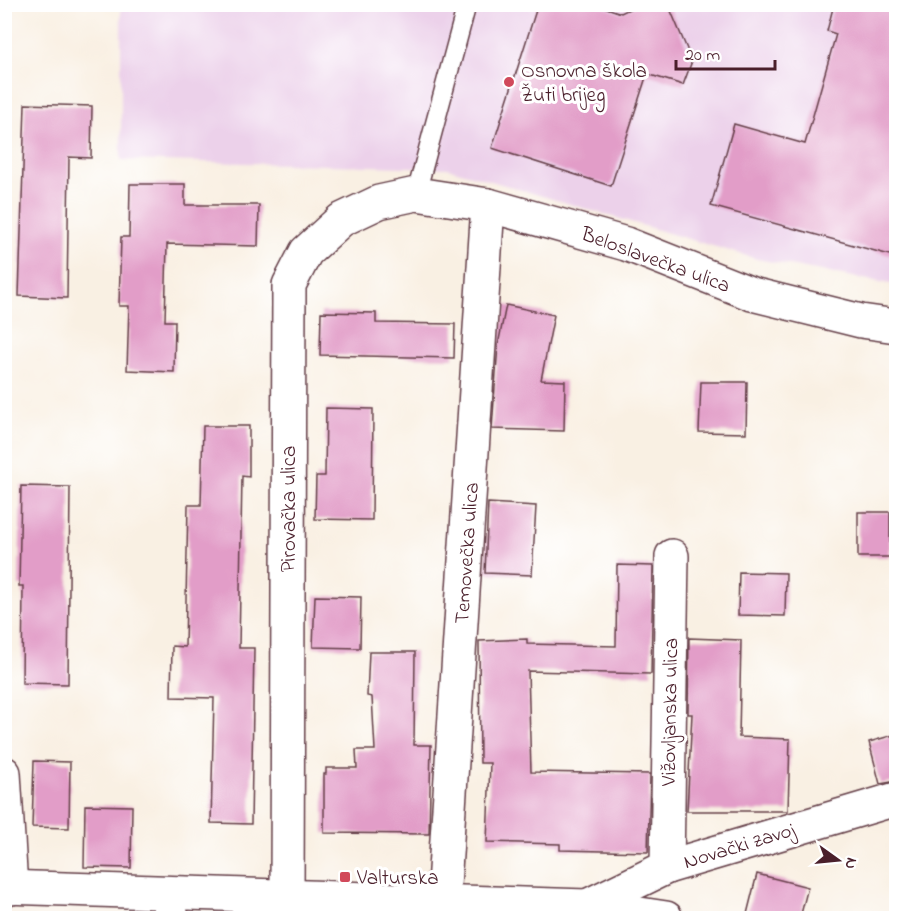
<svg xmlns="http://www.w3.org/2000/svg" width="901" height="923" viewBox="0 0 901 923" font-family="'Indie Flower',sans-serif">
  <style>
    .built { fill: #ecd1ea }
    .building { fill: #e29dc8 }
    .lines { fill: none; stroke-linecap: round; stroke-linejoin: round }
    .service-casing { stroke: #643e47; stroke-width: 21 }
    .minor-casing { stroke: #643e47; stroke-width: 36 }
    .tertiary-casing { stroke: #643e47; stroke-width: 36 }
    .service { stroke: #fff; stroke-width: 18 }
    .minor { stroke: #fff; stroke-width: 33 }
    .tertiary { stroke: #fff; stroke-width: 33 }
    .poi-dot { fill: #d1495b; stroke: #fff; stroke-width: 2 }
    .labels { text-anchor: middle; stroke-width: 6; stroke-linejoin: round; paint-order: stroke }
    .poi-label { font-size: 21px; fill: #4a1f2b; stroke: #fff; text-anchor: start }
    .street-label { font-size: 21px; fill: #4a1f2b; stroke: #fff }
  </style>
  <rect width="100%" height="100%" fill="#fff"/>
  <filter id="ink" filterUnits="userSpaceOnUse"><feTurbulence type="fractalNoise" baseFrequency=".0167" numOctaves="2"/><feDisplacementMap in="SourceGraphic" scale="12" xChannelSelector="R" yChannelSelector="G"/><feConvolveMatrix kernelMatrix="1 2 1 2 8 2 1 2 1" color-interpolation-filters="sRGB"/></filter>
  <filter id="wash" filterUnits="userSpaceOnUse"><feTurbulence type="fractalNoise" baseFrequency=".008" numOctaves="4" result="noise"/><feDisplacementMap in="SourceGraphic" scale="24" xChannelSelector="R" yChannelSelector="G"/><feGaussianBlur stdDeviation="1.35" result="paint"/><feColorMatrix in="noise" values="0 0 0 0 0 0 0 0 0 0 0 0 0 0 0 0 0 1.4 0 .05"/><feComposite in="paint" operator="in"/></filter>
  <g filter="url(#wash)">
    <rect width="100%" height="100%" fill="#f9f0e3"/>
    <polygon class="built" points="121,5 896,5 896,285 757,259 447,168 121,160"/>
    <g id="blocks">
      <g class="building">
        <polygon points="538,4 595,4 621,13 640,4 668,4 692,61 683,85 647,74 611,186 492,148"/>
        <polygon points="834,4 897,4 897,257 711,206 734,124 805,144 836,34 827,31"/>
        <polygon points="25,104 92,106 91,158 69,157 67,298 19,296"/>
        <polygon points="130,184 185,184 185,205 259,205 258,246 167,244 165,321 175,321 174,372 127,370 129,306 119,306 121,237 129,237"/>
        <polygon points="506,305 554,315 541,380 565,381 564,431 492,429 498,345"/>
        <polygon points="321,312 376,313 376,323 455,324 454,358 320,355"/>
        <polygon points="701,382 747,382 746,433 699,432"/>
        <polygon points="326,408 373,409 372,520 315,519 316,476 325,476"/>
        <polygon points="203,426 249,426 249,477 242,476 239,648 254,648 251,824 211,823 214,698 171,697 172,646 185,647 188,505 201,505"/>
        <polygon points="21,486 70,487 68,684 22,683 23,586 19,586"/>
        <polygon points="488,503 536,506 532,575 485,573"/>
        <rect x="858" y="512" width="32" height="45"/>
        <polygon points="617,565 653,566 651,674 528,671 531,772 650,774 648,852 560,850 560,844 487,842 490,763 480,763 479,641 527,639 527,644 616,646"/>
        <polygon points="739,572 786,573 785,616 738,615"/>
        <polygon points="315,596 361,597 360,648 313,647"/>
        <polygon points="689,638 741,640 739,737 790,739 788,811 687,811 692,714 688,714"/>
        <polygon points="369,652 415,652 414,745 431,745 429,834 324,833 324,774 326,774 326,768 357,768 356,750 375,750 372,697 367,696"/>
        <polygon points="897,734 897,781 880,784 869,742"/>
        <polygon points="34,761 70,762 69,828 32,827"/>
        <polygon points="85,805 132,806 131,868 84,867"/>
        <polygon points="757,874 808,887 800,918 746,918"/>
      </g>
    </g>
  </g>
  <g filter="url(#ink)">
    <use href="#blocks" fill-opacity="0" stroke="#643e47" stroke-width="1.5"/>
    <g class="lines">
      <g class="service-casing">
        <polyline id="service" points="416,194 467,4"/>
      </g>
      <g class="minor-casing">
        <g id="minor">
          <polyline points="4,773 11,888"/>
          <polyline points="667,867 672,556"/>
          <polyline points="167,893 172,918"/>
          <polyline points="287,898 289,285 306,252 341,220 379,202 416,194 488,205 626,244 752,294 861,321 896,326"/>
          <polyline points="443,901 488,205"/>
          <polyline points="587,906 667,867 896,799"/>
        </g>
      </g>
      <g class="tertiary-casing">
        <polyline id="tertiary" points="4,887 587,906 666,918"/>
      </g>
      <use href="#service" class="service"/>
      <use href="#minor" class="minor"/>
      <use href="#tertiary" class="tertiary"/>
    </g>
  </g>
  <g class="poi-dot">
    <circle cx="509" cy="82" r="6"/>
    <rect x="339" y="871" width="12" height="12" rx="3"/>
  </g>
  <g class="labels">
    <g class="poi-label">
      <text x="521" y="77">Osnovna škola<tspan x="521" dy="24">Žuti brijeg</tspan></text>
      <text x="357" y="884">Valturska</text>
    </g>
    <g class="street-label">
      <text transform="translate(656 259) rotate(20)" y="7">Beloslavečka ulica</text>
      <text transform="translate(288 509) rotate(-90)" y="7">Pirovačka ulica</text>
      <text transform="translate(466 553) rotate(-86)" y="7">Temovečka ulica</text>
      <text transform="translate(669 712) rotate(-89)" y="7">Vižovljanska ulica</text>
      <text transform="translate(739 845) rotate(-17)" y="7">Novački zavoj</text>
    </g>
  </g>
  <rect width="901" height="923" fill="none" stroke="#fff" stroke-width="24"/>
  <g transform="translate(838 860) rotate(105)" stroke="#ffffff" stroke-width="4.5" paint-order="stroke">
  <path d="M0-4.5L10 22L0 15L-10 22Z" fill="#4a1f2b"/>
  <text y="-9" font-size="16" font-weight="bold" text-anchor="middle" fill="#4a1f2b">N</text>
  </g>
  <path d="M676 60v9h99v-9" fill="none" stroke="#4a1f2b" stroke-width="3"/>
  <text x="685" y="60" font-size="18" fill="#4a1f2b" stroke="#ffffff" stroke-width="4.5" paint-order="stroke">20 m</text>
</svg>
